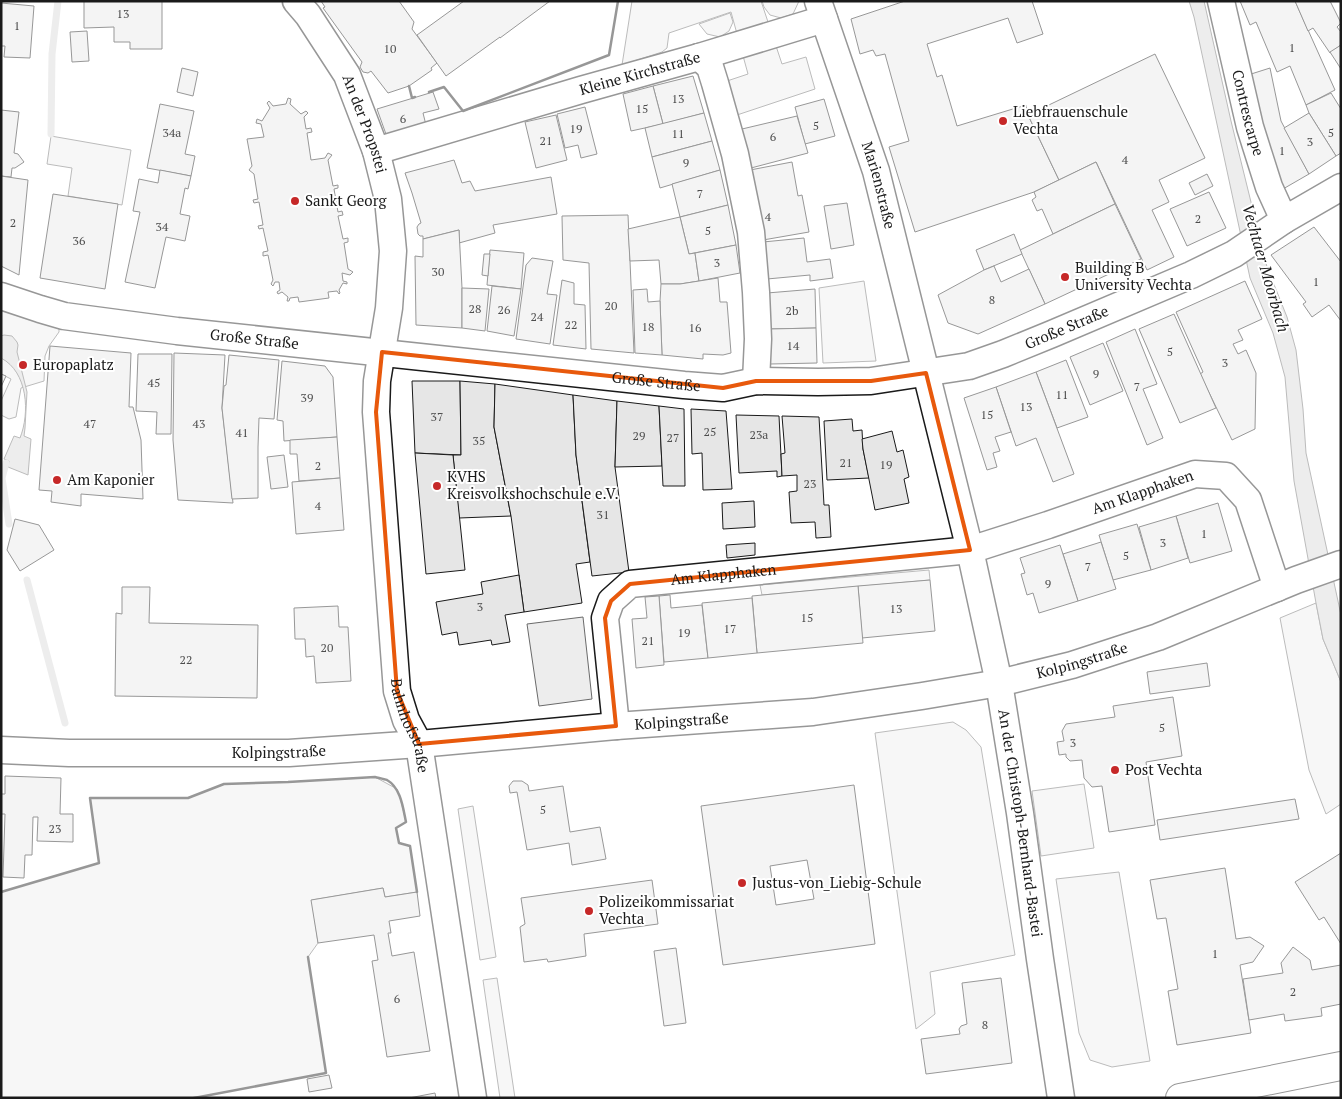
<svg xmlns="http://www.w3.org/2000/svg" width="1342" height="1099" viewBox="0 0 1342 1099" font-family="'PT Serif',serif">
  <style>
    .built { fill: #ededed; stroke: #6a6a6a }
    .water { fill: #d7d7d7; stroke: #6a6a6a }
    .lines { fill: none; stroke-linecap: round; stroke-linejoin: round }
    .stream { stroke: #d7d7d7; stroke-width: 7 }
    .building { fill: #e6e6e6; stroke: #1a1a1a; fill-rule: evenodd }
    .minor-casing { stroke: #1a1a1a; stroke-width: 29 }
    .major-casing { stroke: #1a1a1a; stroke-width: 30 }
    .minor { stroke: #fff; stroke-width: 26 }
    .major { stroke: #fff; stroke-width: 28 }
    .wall { stroke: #1a1a1a; stroke-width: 2.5 }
    .marked { fill: none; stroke: #e8590c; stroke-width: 4; stroke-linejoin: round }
    .poi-dot { fill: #c62828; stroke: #fff; stroke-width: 2 }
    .labels { text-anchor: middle; stroke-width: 4; stroke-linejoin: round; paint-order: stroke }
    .number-label { font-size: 12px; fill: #4d4d4d }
    .street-label { font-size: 15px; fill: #1a1a1a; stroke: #fff }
    .poi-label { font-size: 15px; fill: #1a1a1a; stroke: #fff; text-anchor: start }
    .water-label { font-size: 16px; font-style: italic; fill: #1a1a1a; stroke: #fff }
  </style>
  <rect width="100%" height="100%" fill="#fff"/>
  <g class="built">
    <polygon points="632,1 761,1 782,64 806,57 815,89 737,115 727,81 748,74 731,12 669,33 667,48 662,52 622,65"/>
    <polygon points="762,1 799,1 793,14 781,18 770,15 764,7"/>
    <polygon points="730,13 733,22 729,31 720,37 707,34 699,24"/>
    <polygon points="51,136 131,150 122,205 68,196 72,168 47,164"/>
    <polygon points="864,281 876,361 823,363 819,288"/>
    <polygon points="1,306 59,325 59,332 49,346 45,356 44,381 21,388 16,417 9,419 1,415 1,401 11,379 1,374"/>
    <polygon points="929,570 930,580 762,595 760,585"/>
    <polygon points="1316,603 1323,639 1341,682 1341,804 1326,814 1309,770 1280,618"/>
    <polygon points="583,617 592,699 539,706 527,624"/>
    <polygon points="953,722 966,730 981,747 1015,955 930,972 935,1014 916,1029 875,733"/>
    <polygon points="375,777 397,789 401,801 406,822 396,828 399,843 410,846 417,892 385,897 383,888 312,900 318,943 308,957 326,1073 194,1098 1,1098 1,892 99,863 90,798 188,798 224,784 288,782"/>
    <polygon points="1084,784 1094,848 1041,856 1032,791"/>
    <polygon points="473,806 496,957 480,960 458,809"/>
    <polygon points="1119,872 1150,1061 1112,1067 1090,1060 1079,1033 1056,879"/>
    <polygon points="497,978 515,1098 500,1098 483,980"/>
  </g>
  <g class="water">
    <polygon points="1189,1 1204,1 1231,121 1267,267 1287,317 1296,350 1303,409 1306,453 1341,615 1341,682 1323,639 1316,603 1294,481 1285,377 1273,333 1250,278 1194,17"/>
    <path d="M4,335L12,336L17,342L18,345L17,352L27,392L25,428L24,436L31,439L28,475L8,467L9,461L4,459L14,436L20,438C30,413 28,372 1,358V336Z"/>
  </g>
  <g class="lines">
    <g class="stream">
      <polyline points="51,134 52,54 58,1"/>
      <polyline points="6,463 2,478 9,524"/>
      <polyline points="27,580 65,723"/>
    </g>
  </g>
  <g class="building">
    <polygon points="84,1 162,1 162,49 130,49 130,42 114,42 114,27 84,28"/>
    <polygon points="321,1 399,1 414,22 412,29 437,63 431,68 432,70 409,86 388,93 371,71 368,73 363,72 360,67 362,62 323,8 325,7"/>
    <polygon points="464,1 550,1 500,38 500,37 446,76 417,35"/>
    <polygon points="905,1 1032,1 1043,34 1017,43 1008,18 927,44 937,77 942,75 957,126 1026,105 1028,115 1059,180 1034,192 915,232 889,147 909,141 885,54 876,56 873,50 860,54 851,19"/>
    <polygon points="1240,1 1295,1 1335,90 1306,105 1290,66 1277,72 1256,22 1250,25"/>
    <polygon points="1295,1 1330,1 1341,23 1337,27 1341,32 1341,45 1330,53 1313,28 1308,31"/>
    <polygon points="1,3 34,6 30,58 4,57 5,46 1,46"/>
    <polygon points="87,31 89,61 72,62 70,32"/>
    <polygon points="1341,45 1341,69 1330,52"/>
    <polygon points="1155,54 1205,158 1159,180 1169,202 1152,210 1174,257 1147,270 1096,162 1059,180 1028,115"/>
    <polygon points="182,68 198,72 193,96 177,92"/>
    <polygon points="1270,68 1281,121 1309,174 1283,189 1248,75"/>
    <polygon points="693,76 704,113 663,124 653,86"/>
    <polygon points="653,86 663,124 631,131 623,94"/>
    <polygon points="433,92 439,109 423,113 426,125 387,137 377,109"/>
    <polygon points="1331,93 1341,109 1341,153 1336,156 1309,113 1306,105"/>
    <polygon points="288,98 291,99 290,104 301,114 306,111 308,113 304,117 306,129 311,128 312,132 307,133 311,160 325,158 328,153 332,155 328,160 333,186 338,185 338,188 334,189 338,212 342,211 343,215 338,216 343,239 348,238 348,242 344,243 348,269 353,272 350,275 342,273 343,281 347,282 347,284 343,283 339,290 340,293 339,294 337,291 328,292 329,298 299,302 298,297 290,298 289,301 287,301 288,297 282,292 278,294 277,292 280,290 279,282 275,282 273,286 271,284 273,280 268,255 263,256 263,252 268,251 263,228 259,229 258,226 263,225 259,202 254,203 253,200 258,199 254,174 249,170 252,166 247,139 264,137 261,124 256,123 257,119 262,121 270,108 267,103 269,101 273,106 286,104"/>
    <polygon points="824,99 835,136 805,144 795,107"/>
    <polygon points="160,104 194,111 185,154 195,156 191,176 147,168"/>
    <polygon points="585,107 597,154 581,158 578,145 565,148 557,114"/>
    <polygon points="1,110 19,112 14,153 18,154 24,162 15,168 12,168 11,177 1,176"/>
    <polygon points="704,113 712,141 652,157 645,128"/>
    <polygon points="1309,113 1336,156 1309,174 1284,128"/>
    <polygon points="556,115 567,160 536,168 525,122"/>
    <polygon points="797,116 808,153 751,168 742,129"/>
    <polygon points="712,141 720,170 660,188 652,157"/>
    <polygon points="454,160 462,183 470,181 475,191 551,177 557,214 493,225 495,233 459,243 459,230 423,239 423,236 420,236 418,234 417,227 419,224 421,223 412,193 405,173"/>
    <polygon points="792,162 798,196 802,195 809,232 763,240 750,170"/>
    <polygon points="1096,162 1115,204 1053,234 1042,209 1037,211 1032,200 1036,197 1034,192"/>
    <polygon points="160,170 191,176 188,189 185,188 180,214 190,216 185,241 166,237 155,288 125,282 140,212 133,211 139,179 158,183"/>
    <polygon points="720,170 728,205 680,217 672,184"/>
    <polygon points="1207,174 1213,186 1195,195 1189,183"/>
    <polygon points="1,176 28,180 19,275 1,266"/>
    <polygon points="1209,192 1226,228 1187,246 1170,209"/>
    <polygon points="53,194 118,204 105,289 40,278"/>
    <polygon points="847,203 854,245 831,249 824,206"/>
    <polygon points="1115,204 1141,259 1045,304 1020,250"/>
    <polygon points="728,205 736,245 689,254 680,217"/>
    <polygon points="628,215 634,353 591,349 589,263 563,260 562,216"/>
    <polygon points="680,217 689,254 695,253 699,281 680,284 661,284 659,260 630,261 628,229"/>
    <polygon points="1314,227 1341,262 1341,321 1329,305 1312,317 1303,304 1306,302 1271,255"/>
    <polygon points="459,230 462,288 462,328 416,325 415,256 423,257 423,239"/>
    <polygon points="1014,234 1022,254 984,270 976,250"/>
    <polygon points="804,238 807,262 830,259 833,278 810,281 810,275 767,279 763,242"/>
    <polygon points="736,245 740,273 699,281 695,253"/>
    <polygon points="490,250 524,253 521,289 487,285"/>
    <polygon points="484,254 490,254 488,276 482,275"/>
    <polygon points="532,258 553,261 547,294 557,295 550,344 516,339 526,265"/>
    <polygon points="994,266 1001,282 1029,269 1045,304 978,334 948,323 938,295 984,270"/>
    <polygon points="718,278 720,302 727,302 731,353 723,355 703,354 703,359 662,355 660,301 661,284 680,284"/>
    <polygon points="562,280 574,283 574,304 585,305 586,349 553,345"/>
    <polygon points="1245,281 1262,319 1238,330 1243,340 1233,344 1238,354 1246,350 1256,373 1255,429 1232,440 1200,374 1203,372 1176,312"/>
    <polygon points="492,286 521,289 514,336 487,331"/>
    <polygon points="462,288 489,289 485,331 462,328"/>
    <polygon points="647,289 648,302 660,301 662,355 635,353 633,290"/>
    <polygon points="815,289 816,328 769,329 767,293"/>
    <polygon points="1174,314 1216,408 1180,423 1139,329"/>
    <polygon points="816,328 817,363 770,364 769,329"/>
    <polygon points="1135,329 1157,384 1143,389 1163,438 1147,445 1106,342"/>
    <polygon points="1103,343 1123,391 1090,405 1070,357"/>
    <polygon points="50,346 131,353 129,407 133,407 141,440 143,499 81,494 81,506 51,502 52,491 39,490"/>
    <polygon points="174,353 225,355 222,408 233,503 178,500 173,440"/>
    <polygon points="138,354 172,354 171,434 156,434 157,412 136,411"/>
    <polygon points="229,355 279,360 274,419 259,418 258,447 258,498 232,499 222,408 224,386 226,385"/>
    <polygon points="1066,360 1088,417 1057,428 1036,372"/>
    <polygon points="282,361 325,366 333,377 337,437 284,441 283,421 277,420"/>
    <polygon points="1036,372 1074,474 1053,482 1036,438 1016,446 996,387"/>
    <polygon points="1,374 6,376 1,387"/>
    <polygon points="412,381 460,381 461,455 415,453"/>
    <polygon points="460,381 495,384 494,427 511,516 459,518 453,455 461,455"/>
    <polygon points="495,384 573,395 576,455 590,562 576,564 582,603 524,612 519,575 511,516 494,427"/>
    <polygon points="996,387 1011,432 995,437 1000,451 993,453 997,467 987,470 964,398"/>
    <polygon points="573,395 617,401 615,467 629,572 592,576 576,455"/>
    <polygon points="617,401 659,406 662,466 615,467"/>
    <polygon points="659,406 684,409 685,486 663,486"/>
    <polygon points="691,409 726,411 732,489 703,490 702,453 692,454"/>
    <polygon points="736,415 779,416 782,476 777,477 777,471 739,473"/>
    <polygon points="782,416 819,417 824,505 829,505 831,537 816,538 815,522 791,523 789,492 797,491 797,475 782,476 781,454 785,453"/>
    <polygon points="852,419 853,431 862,430 863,449 869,478 827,480 824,421"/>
    <polygon points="892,431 897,452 903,450 909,477 904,479 909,503 875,510 863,449 862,439"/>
    <polygon points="337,437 340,478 299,481 297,454 290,454 290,440"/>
    <polygon points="415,453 453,455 465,570 426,574"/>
    <polygon points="284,455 288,487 271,489 267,457"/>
    <polygon points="340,478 344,530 296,534 292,482"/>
    <polygon points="754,501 755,527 723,529 722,503"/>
    <polygon points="1218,503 1232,551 1190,563 1176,516"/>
    <polygon points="1176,516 1188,558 1151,570 1139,527"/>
    <polygon points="15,519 39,525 54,550 20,571 7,550"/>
    <polygon points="1137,524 1151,570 1113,580 1099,535"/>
    <polygon points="1101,542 1116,589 1078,601 1063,554"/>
    <polygon points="755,543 755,555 727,558 726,545"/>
    <polygon points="1060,545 1078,601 1039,613 1033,593 1027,595 1021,574 1025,573 1020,558"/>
    <polygon points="519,575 524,612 505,615 510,642 492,645 491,640 459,645 457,632 442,635 436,602 483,594 481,582"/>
    <polygon points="930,580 935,631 862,638 858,586"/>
    <polygon points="858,586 863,643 757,653 752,596"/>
    <polygon points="122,587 150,587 149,623 258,625 257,698 115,696 116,613 122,614"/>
    <polygon points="670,595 671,608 702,605 708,658 664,662 659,596"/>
    <polygon points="659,596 664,665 636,668 632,619 647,618 645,597"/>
    <polygon points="752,598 757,653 708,658 702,603"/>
    <polygon points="338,606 339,627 348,627 351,681 316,683 314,656 306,657 305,639 295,639 294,608"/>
    <polygon points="1207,663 1210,686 1150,694 1147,672"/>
    <polygon points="1173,697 1182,756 1146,762 1155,825 1109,832 1102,786 1092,787 1084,778 1082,760 1070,761 1066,757 1066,754 1059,755 1057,742 1064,741 1062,731 1066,724 1115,717 1113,706"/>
    <polygon points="5,776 61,778 60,814 73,814 73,842 37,841 38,817 33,817 32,855 25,855 24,878 3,877 5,814 1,814 1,794 5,794"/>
    <polygon points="513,781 522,781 528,785 529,791 563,786 570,832 600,827 606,859 572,865 569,843 527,850 517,792 510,793 509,786"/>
    <path d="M854,785L875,944L723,965L701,806ZM807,860L814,899L776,905L770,866Z"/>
    <polygon points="1295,799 1299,819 1160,840 1157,820"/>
    <polygon points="1341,853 1341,944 1324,917 1319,920 1295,882"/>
    <polygon points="1225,868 1236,939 1250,937 1264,946 1253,962 1240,965 1251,1033 1177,1045 1168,991 1178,989 1166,918 1157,919 1150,880"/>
    <polygon points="652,880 658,924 584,934 586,956 548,962 547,959 524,962 520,927 525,924 521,898"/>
    <polygon points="383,888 385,897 417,892 420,916 389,921 391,933 388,933 392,956 414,952 430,1051 387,1057 372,961 378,960 374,935 318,943 311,900"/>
    <polygon points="1293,947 1310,960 1312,970 1341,965 1341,1004 1321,1008 1322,1016 1285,1021 1284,1014 1249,1020 1243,979 1283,973 1281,963"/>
    <polygon points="676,948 686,1023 664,1026 654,951"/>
    <polygon points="1001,978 1012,1063 926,1074 921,1039 960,1034 959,1029 961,1026 967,1024 962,983"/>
    <polygon points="329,1075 332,1088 309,1092 307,1079"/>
    <polygon points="435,1093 436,1098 409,1098"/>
  </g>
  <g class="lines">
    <g class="minor-casing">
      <g id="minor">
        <path id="s1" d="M296,1L308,15L347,75L376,151L388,199L393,251L389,308L377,381L376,412L397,691L406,720L419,744L473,1098"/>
        <path id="s2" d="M818,1L876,171L970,550L999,683L1020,813L1040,959L1061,1098"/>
        <path id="s3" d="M1221,1L1250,127L1269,187L1284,220"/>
        <polyline points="699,57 710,67 715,83 735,154 751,232 756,292 758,339 756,381"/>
        <path id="s4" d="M376,151L581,90L699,57L824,19"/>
        <path id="s5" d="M1,296L40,309L64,316L177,331L684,385L723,388L756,381L818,382L871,381L969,366L1003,354L1052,334L1191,275L1234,254L1284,220L1341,187"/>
        <path id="s6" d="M616,726L605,618L611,601L630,584L970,550L1048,525L1195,474L1226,476L1248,500L1277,588"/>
        <path id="s7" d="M1,750L69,753H289L419,744L616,726L813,712L922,696L999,683L1072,665L1158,637L1296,580L1341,564"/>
      </g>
    </g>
    <g class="major-casing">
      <polyline id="major" points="1180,1098 1341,1066"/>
    </g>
    <use href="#minor" class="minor"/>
    <use href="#major" class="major"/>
    <g class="wall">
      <polyline points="409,86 412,98 415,97"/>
      <polyline points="429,92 444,87 463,111 609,55 618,1"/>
      <path d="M1,892L99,863L90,798H188L224,784L288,782L375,777C379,778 384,779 387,780C401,788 403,808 406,822L396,828L399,843L410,846L417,892"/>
      <polyline points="194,1098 326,1073 308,957"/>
    </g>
  </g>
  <path d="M0 0H1342V1099H0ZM382,352L723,388L756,381H871L926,373L970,550L630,584L611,601L605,618L616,726L419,744L397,691L376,412Z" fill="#fff" fill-opacity=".55" fill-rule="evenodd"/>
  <path class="marked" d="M382,352L723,388L756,381H871L926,373L970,550L630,584L611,601L605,618L616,726L419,744L397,691L376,412Z"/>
  <g class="poi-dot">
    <circle cx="1003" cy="121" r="5"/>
    <circle cx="295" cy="201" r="5"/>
    <circle cx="1065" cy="277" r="5"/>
    <circle cx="23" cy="365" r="5"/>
    <circle cx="57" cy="480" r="5"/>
    <circle cx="437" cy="486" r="5"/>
    <circle cx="1115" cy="770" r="5"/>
    <circle cx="742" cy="883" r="5"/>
    <circle cx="589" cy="911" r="5"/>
  </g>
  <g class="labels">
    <g class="number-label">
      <text x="123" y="18">13</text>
      <text x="17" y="30">1</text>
      <text x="1292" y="52">1</text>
      <text x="390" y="53">10</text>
      <text x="678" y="103">13</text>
      <text x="642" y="113">15</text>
      <text x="403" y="123">6</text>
      <text x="816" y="130">5</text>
      <text x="576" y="133">19</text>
      <text x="172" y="137">34a</text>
      <text x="1331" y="137">5</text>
      <text x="678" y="138">11</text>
      <text x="773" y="141">6</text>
      <text x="546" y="145">21</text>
      <text x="1310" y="146">3</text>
      <text x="1282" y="155">1</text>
      <text x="1125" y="164">4</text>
      <text x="686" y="167">9</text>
      <text x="700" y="198">7</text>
      <text x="768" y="221">4</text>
      <text x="1198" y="223">2</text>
      <text x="13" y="227">2</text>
      <text x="162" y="231">34</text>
      <text x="708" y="235">5</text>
      <text x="79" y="245">36</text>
      <text x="717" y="267">3</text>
      <text x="438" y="276">30</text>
      <text x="1316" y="286">1</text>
      <text x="992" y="304">8</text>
      <text x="611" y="310">20</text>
      <text x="475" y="313">28</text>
      <text x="504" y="314">26</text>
      <text x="792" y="315">2b</text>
      <text x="537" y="321">24</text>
      <text x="571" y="329">22</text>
      <text x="648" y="331">18</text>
      <text x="695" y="332">16</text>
      <text x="793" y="350">14</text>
      <text x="1170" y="356">5</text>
      <text x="1225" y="367">3</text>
      <text x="1096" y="378">9</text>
      <text x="154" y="387">45</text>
      <text x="1137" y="391">7</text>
      <text x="1062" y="399">11</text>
      <text x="307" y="402">39</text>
      <text x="1026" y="411">13</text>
      <text x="987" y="419">15</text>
      <text x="437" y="421">37</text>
      <text x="90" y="428">47</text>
      <text x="199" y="428">43</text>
      <text x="710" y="436">25</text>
      <text x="242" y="437">41</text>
      <text x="759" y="439">23a</text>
      <text x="639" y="440">29</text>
      <text x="673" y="442">27</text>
      <text x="479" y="445">35</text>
      <text x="846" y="467">21</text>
      <text x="886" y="469">19</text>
      <text x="318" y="470">2</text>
      <text x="810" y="488">23</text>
      <text x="318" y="510">4</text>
      <text x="603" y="519">31</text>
      <text x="1204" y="538">1</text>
      <text x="1163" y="547">3</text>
      <text x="1126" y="560">5</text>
      <text x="1088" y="571">7</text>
      <text x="1048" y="588">9</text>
      <text x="480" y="611">3</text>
      <text x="896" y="613">13</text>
      <text x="807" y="622">15</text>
      <text x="730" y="633">17</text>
      <text x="684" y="637">19</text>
      <text x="648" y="645">21</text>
      <text x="327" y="652">20</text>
      <text x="186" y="664">22</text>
      <text x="1162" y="732">5</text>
      <text x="1073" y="747">3</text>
      <text x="543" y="814">5</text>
      <text x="55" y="833">23</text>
      <text x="1215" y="958">1</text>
      <text x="1293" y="996">2</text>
      <text x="397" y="1003">6</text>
      <text x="985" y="1029">8</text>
    </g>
    <g class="street-label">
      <text dy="5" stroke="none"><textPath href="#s4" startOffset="275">Kleine Kirchstraße</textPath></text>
      <text dy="5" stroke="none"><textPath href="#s3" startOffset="115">Contrescarpe</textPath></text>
      <text dy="5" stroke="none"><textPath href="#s1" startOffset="142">An der Propstei</textPath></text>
      <text dy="5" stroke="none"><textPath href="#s2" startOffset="194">Marienstraße</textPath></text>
      <text dy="5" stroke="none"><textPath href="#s5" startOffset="1082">Große Straße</textPath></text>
      <text dy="5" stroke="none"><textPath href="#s5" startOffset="258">Große Straße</textPath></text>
      <text dy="5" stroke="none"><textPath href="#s5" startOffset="662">Große Straße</textPath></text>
      <text dy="5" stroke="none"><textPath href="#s6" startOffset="676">Am Klapphaken</textPath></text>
      <text dy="5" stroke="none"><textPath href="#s6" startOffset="246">Am Klapphaken</textPath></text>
      <text dy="5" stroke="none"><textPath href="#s7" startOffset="1088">Kolpingstraße</textPath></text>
      <text dy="5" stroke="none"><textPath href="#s7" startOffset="682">Kolpingstraße</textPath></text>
      <text dy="5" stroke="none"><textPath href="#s1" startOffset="752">Bahnhofstraße</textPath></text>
      <text dy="5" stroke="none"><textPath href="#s7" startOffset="278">Kolpingstraße</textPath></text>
      <text dy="5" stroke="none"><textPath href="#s2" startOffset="848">An der Christoph-Bernhard-Bastei</textPath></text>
    </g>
    <g class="poi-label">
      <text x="1013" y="117">Liebfrauenschule<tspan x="1013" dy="17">Vechta</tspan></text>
      <text x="305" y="206">Sankt Georg</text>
      <text x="1075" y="273">Building B<tspan x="1075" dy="17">University Vechta</tspan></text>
      <text x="33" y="370">Europaplatz</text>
      <text x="447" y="482">KVHS<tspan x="447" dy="17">Kreisvolkshochschule e.V.</tspan></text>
      <text x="67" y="485">Am Kaponier</text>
      <text x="1125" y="775">Post Vechta</text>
      <text x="752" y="888">Justus-von_Liebig-Schule</text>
      <text x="599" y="907">Polizeikommissariat<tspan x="599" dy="17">Vechta</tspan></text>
    </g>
    <g class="water-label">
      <text transform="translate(1266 268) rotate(74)" y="6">Vechtaer Moorbach</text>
    </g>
  </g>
  <rect width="1342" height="1099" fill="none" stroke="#1a1a1a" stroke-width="5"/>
</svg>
